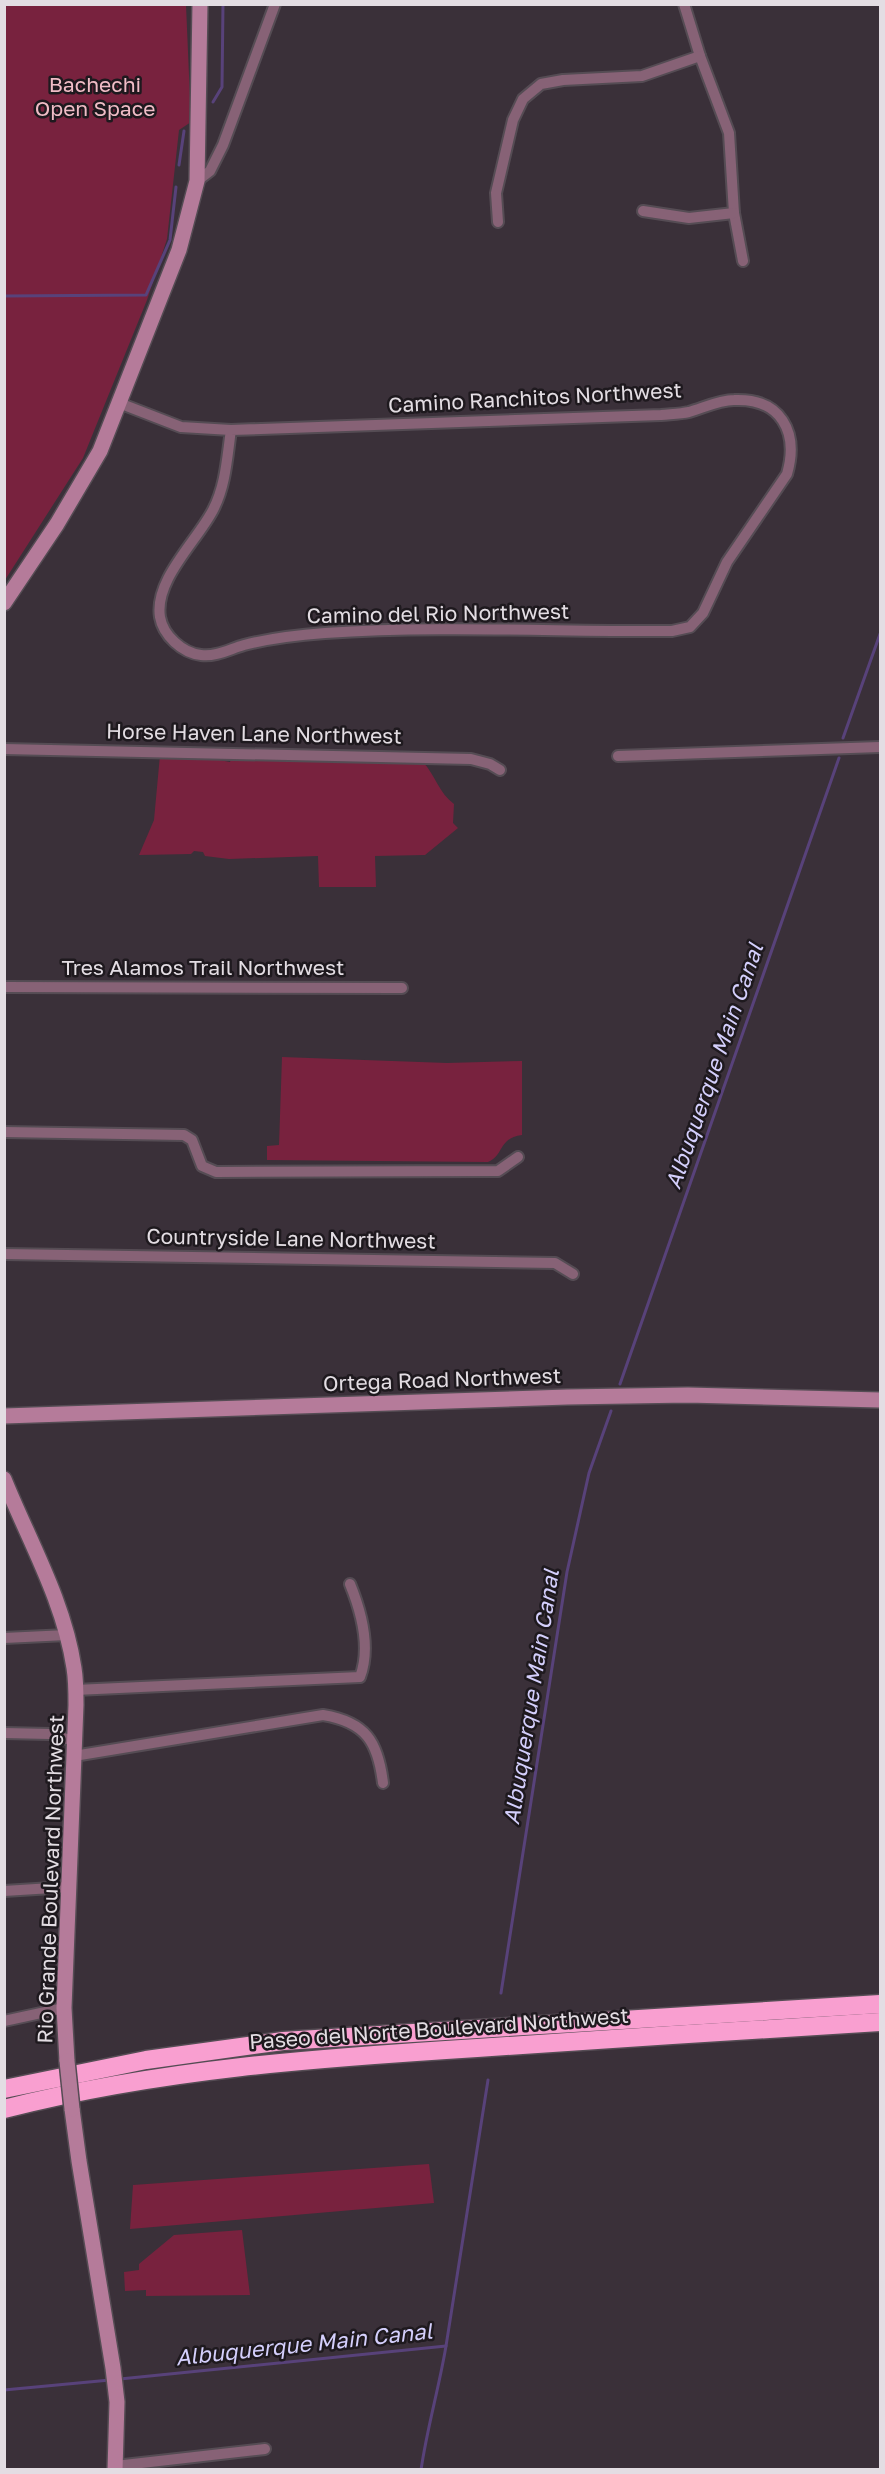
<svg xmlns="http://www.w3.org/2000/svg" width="885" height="2474" viewBox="0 0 885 2474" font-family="'Golos Text',sans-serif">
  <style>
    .green { fill: #78223e }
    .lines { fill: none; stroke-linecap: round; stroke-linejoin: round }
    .stream { stroke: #58427a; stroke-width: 3 }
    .street-casing { stroke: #554c54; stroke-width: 14 }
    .secondary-casing { stroke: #554c54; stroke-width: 18 }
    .highway-casing { stroke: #554c54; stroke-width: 21 }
    .street { stroke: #876276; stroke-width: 10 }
    .secondary { stroke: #b57b9a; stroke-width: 15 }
    .highway { stroke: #f99fd0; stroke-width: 18 }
    .secondary-bridge-casing { stroke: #554c54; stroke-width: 18; stroke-linecap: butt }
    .secondary-bridge { stroke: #b57b9a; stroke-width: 15 }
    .labels { text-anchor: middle; stroke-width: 5; stroke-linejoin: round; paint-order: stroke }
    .park-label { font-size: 21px; fill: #f0bcc6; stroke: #1e191e }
    .street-label { font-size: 21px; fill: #e3dde3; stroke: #1e191e }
    .water-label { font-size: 22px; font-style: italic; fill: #d4cffc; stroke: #1e191e }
  </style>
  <rect width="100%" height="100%" fill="#3a3039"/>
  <g class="green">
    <polygon points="4,5 186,5 191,122 179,130 167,239 147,300 83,458 5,580"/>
    <path d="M160,755L203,757L230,762L231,759L423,762C435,775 439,793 454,804L453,823L458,828L425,855L375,856L376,887H319L318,856L229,859L205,856L203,852L194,851L191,854L139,855L154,820Z"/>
    <path d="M282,1057L447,1063L522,1061V1135C498,1138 504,1156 488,1162L267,1160V1146L279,1145Z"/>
    <polygon points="429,2164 434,2203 130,2229 133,2185"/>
    <polygon points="242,2230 250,2295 146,2296 146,2290 125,2291 124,2272 139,2270 139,2264 174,2235"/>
  </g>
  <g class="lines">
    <g class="stream">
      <polyline points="213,102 222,87 223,4"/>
      <polyline points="179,165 184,131"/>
      <polyline points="4,296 146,295 170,240 176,187"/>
      <polyline points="843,738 880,634"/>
      <polyline points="620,1384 839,758"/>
      <polyline points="501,1993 567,1572 589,1473 611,1411"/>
      <polyline points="120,2379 446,2346"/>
      <polyline points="4,2390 110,2380"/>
      <path d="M421,2470C427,2428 439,2388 446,2346L488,2080"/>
    </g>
    <g class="street-casing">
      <g id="street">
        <polyline points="684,4 700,56 729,133 734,213 743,261"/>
        <polyline points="197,181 210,171 223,145 275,4"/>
        <polyline points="643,211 689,218 734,213"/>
        <polyline points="498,222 496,193 513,120 523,99 541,84 563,80 642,76 700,56"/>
        <path d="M119,403L181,427L231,430L661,415C671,414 680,414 689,412C703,408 719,400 734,400C781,398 799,432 787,474L727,562L703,613L690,627L672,631H652C543,631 433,626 325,633C298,635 271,638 244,645C230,649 216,657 201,655C182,653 163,635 160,617C154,580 197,541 213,510C226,485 227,457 231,430"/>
        <polyline points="4,749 471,759 490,764 500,770"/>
        <polyline points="618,756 880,747"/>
        <polyline points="4,987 402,988"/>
        <polyline points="4,1132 184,1135 192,1140 202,1166 216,1172 498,1171 518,1157"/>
        <polyline points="4,1254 555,1263 573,1274"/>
        <polyline points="4,1638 67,1635"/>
        <path d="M75,1690L360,1677C371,1648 361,1611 350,1584"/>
        <polyline points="4,1733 50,1734 74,1741"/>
        <path d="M74,1756L323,1715C366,1722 378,1742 383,1783"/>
        <polyline points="4,1891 68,1887"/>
        <polyline points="4,2021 64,2008"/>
        <polyline points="115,2466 265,2449"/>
      </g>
    </g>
    <g class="secondary-casing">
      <g id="secondary">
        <polyline points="4,603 57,524 100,451 179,250 197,181 200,4"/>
        <polyline points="4,1416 567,1397 688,1395 880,1400"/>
        <path d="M4,1479C29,1541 64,1601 74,1668C76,1680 76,1692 76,1705L64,2008L67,2061"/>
        <polyline points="72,2109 79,2161 113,2368 117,2402 115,2470"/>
      </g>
    </g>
    <g class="highway-casing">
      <g id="highway">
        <polyline points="4,2089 146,2060 283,2041 880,2004"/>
        <path d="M4,2109C160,2069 318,2058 477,2048C611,2039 746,2030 880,2022"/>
      </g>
    </g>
    <use href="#street" class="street"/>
    <use href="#secondary" class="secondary"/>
    <use href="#highway" class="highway"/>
    <g class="secondary-bridge-casing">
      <polyline id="secondary-bridge" points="67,2061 72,2109"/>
    </g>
    <use href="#secondary-bridge" class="secondary-bridge"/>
  </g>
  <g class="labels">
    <g class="park-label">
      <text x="95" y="92">Bachechi<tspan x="95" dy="24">Open Space</tspan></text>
    </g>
    <g class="street-label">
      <text transform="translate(535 398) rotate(-3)" y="7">Camino Ranchitos Northwest</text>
      <text transform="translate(438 614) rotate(-1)" y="7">Camino del Rio Northwest</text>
      <text transform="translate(254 734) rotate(1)" y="7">Horse Haven Lane Northwest</text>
      <text x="203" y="975">Tres Alamos Trail Northwest</text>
      <text transform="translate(291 1239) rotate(1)" y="7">Countryside Lane Northwest</text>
      <text transform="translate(442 1380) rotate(-2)" y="7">Ortega Road Northwest</text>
      <text transform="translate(51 1879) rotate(-88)" y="7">Rio Grande Boulevard Northwest</text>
      <text transform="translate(439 2029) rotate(-4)" y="7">Paseo del Norte Boulevard Northwest</text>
    </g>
    <g class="water-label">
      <text transform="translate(714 1066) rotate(-71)" y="8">Albuquerque Main Canal</text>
      <text transform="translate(531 1697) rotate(-81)" y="8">Albuquerque Main Canal</text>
      <text transform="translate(304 2344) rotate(-6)" y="8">Albuquerque Main Canal</text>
    </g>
  </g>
  <rect width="885" height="2474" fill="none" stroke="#e3dde3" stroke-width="12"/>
</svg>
